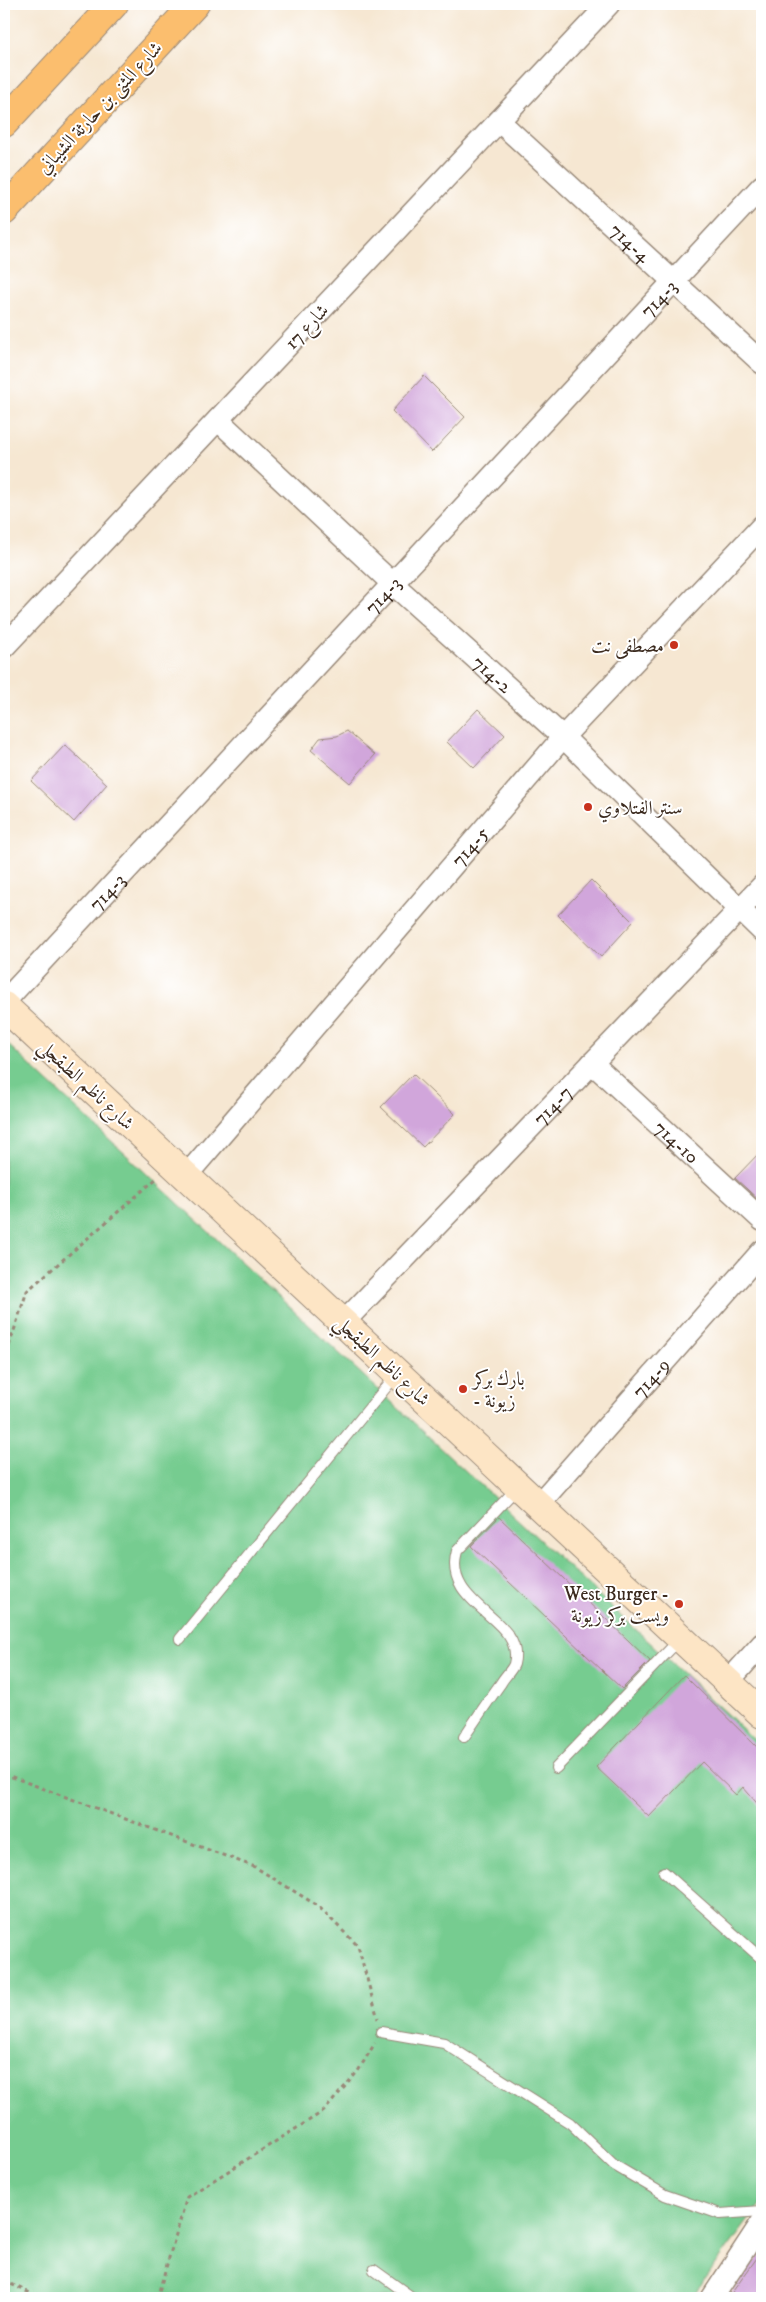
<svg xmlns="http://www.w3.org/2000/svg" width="766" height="2302" viewBox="0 0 766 2302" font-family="'IM FELL DW Pica',Amiri,serif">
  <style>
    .green { fill: #76cc90; stroke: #587b57 }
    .building { fill: #d1a6db }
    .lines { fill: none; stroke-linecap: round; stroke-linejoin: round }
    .lane-casing { stroke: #988878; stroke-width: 12 }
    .street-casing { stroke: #988878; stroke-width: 24 }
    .secondary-casing { stroke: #988878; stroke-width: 30 }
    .primary-casing { stroke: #988878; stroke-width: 30 }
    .path { stroke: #988878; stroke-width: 3; stroke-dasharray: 4 4; stroke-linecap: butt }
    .lane { stroke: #fff; stroke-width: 10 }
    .street { stroke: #fff; stroke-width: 21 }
    .secondary { stroke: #fde5c5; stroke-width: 28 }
    .primary { stroke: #fbbe6e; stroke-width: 28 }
    .poi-dot { fill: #c8321e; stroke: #fff; stroke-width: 2 }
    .labels { text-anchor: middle; stroke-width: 4; stroke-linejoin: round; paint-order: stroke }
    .street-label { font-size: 19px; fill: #3b2a1e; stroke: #fff }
    .poi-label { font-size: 19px; fill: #3b2a1e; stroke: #fff; text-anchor: end }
  </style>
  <rect width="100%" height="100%" fill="#fff"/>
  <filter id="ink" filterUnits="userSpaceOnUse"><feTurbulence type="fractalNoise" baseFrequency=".02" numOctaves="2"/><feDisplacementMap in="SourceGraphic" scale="10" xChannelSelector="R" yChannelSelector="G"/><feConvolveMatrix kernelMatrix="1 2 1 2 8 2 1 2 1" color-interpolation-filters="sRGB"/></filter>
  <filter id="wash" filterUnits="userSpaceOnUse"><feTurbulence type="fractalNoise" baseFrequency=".0096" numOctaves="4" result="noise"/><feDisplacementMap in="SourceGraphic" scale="20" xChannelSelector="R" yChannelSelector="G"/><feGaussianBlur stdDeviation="1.12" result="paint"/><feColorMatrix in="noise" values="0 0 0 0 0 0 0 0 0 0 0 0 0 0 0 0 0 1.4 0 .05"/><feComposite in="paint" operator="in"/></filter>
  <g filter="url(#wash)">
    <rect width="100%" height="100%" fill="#f6e7d2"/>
    <polygon class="green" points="4,1041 762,1747 762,2202 691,2298 4,2298"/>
    <g id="blocks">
      <g class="building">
        <polygon points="424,376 465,417 432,452 392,411"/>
        <polygon points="478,709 505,735 474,768 447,742"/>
        <polygon points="347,731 375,755 350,783 311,750 320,738 337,736"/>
        <polygon points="65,745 107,784 74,822 31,781"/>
        <polygon points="591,880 633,922 601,957 558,915"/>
        <polygon points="413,1074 455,1114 423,1147 381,1107"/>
        <polygon points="762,1150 762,1203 735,1178"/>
        <polygon points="499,1517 650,1661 622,1689 471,1546"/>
        <polygon points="684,1675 762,1752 762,1809 743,1787 736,1795 702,1762 649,1817 596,1767"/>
        <polygon points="762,2251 762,2298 728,2298"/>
      </g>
    </g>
  </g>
  <g filter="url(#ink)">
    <use href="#blocks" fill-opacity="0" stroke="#988878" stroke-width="1"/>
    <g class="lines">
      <g class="lane-casing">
        <g id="lane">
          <polyline points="180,1639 397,1374"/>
          <path d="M464,1737C476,1719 488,1701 501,1683C504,1677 512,1670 514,1664C526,1618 441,1606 457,1551L518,1487"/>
          <polyline points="556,1768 680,1639"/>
          <polyline points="664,1872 762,1959"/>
          <polyline points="381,2032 444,2043 570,2123 614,2165 665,2195 720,2214 762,2211"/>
          <polyline points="374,2270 413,2298"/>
        </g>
      </g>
      <g class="street-casing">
        <g id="street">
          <path id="s1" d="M499,121L762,363"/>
          <path id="s2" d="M218,420L393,584L563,737L762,931"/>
          <polyline points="4,647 609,4"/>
          <path id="s3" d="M4,1002L762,186"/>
          <path id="s4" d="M592,1063L762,1220"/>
          <path id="s5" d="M186,1176L563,737L762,526"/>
          <path id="s6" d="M343,1323L762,886"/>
          <path id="s7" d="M538,1505L762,1251"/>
          <polyline points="728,1682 762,1644"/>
          <polyline points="712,2298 762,2222"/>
        </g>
      </g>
      <g class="secondary-casing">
        <polyline id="secondary" points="4,1006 762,1714"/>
      </g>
      <g class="primary-casing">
        <g id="primary">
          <polyline points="4,123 114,4"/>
          <polyline points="4,211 195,4"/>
        </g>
      </g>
      <g class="path">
        <polyline points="4,1361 27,1291 157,1178"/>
        <polyline points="4,1774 255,1867 318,1906 358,1946 378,2019"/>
        <polyline points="4,2281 41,2298"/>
        <polyline points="157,2298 187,2197 324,2111 358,2071 375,2043"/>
      </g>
      <use href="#lane" class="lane"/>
      <use href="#street" class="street"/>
      <use href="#secondary" class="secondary"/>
      <use href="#primary" class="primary"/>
    </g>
  </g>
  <g class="poi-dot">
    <circle cx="674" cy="645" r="5"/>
    <circle cx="588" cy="807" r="5"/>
    <circle cx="463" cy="1389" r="5"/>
    <circle cx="679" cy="1604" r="5"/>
  </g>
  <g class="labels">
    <g class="street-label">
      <text transform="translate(99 107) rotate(-47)" y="7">شارع المثنى بن حارثة الشيباني</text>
      <text dy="7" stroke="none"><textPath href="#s1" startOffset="179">714-4</textPath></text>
      <text dy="7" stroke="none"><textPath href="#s3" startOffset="961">714-3</textPath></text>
      <text transform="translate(306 326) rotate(-47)" y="7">شارع 17</text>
      <text dy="7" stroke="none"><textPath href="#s3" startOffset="556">714-3</textPath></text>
      <text dy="7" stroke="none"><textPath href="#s2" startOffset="374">714-2</textPath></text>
      <text dy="7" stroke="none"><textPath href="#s5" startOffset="435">714-5</textPath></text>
      <text dy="7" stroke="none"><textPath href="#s3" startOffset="151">714-3</textPath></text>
      <text transform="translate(87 1084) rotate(43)" y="7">شارع ناظم الطبقجلي</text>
      <text dy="7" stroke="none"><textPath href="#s6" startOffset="302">714-7</textPath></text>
      <text dy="7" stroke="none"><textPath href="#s4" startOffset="116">714-10</textPath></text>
      <text transform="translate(383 1360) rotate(43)" y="7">شارع ناظم الطبقجلي</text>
      <text dy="7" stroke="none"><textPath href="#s7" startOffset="170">714-9</textPath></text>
    </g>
    <g class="poi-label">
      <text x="664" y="652">مصطفى نت</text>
      <text x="598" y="814" text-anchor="start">سنتر الفتلاوي</text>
      <text x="473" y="1385" text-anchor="start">بارك بركر<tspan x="473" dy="22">- زيونة</tspan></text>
      <text x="669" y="1600">West Burger -<tspan x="669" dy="22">ويست بركر زيونة</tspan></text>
    </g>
  </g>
  <rect width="766" height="2302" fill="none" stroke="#fff" stroke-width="20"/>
</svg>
